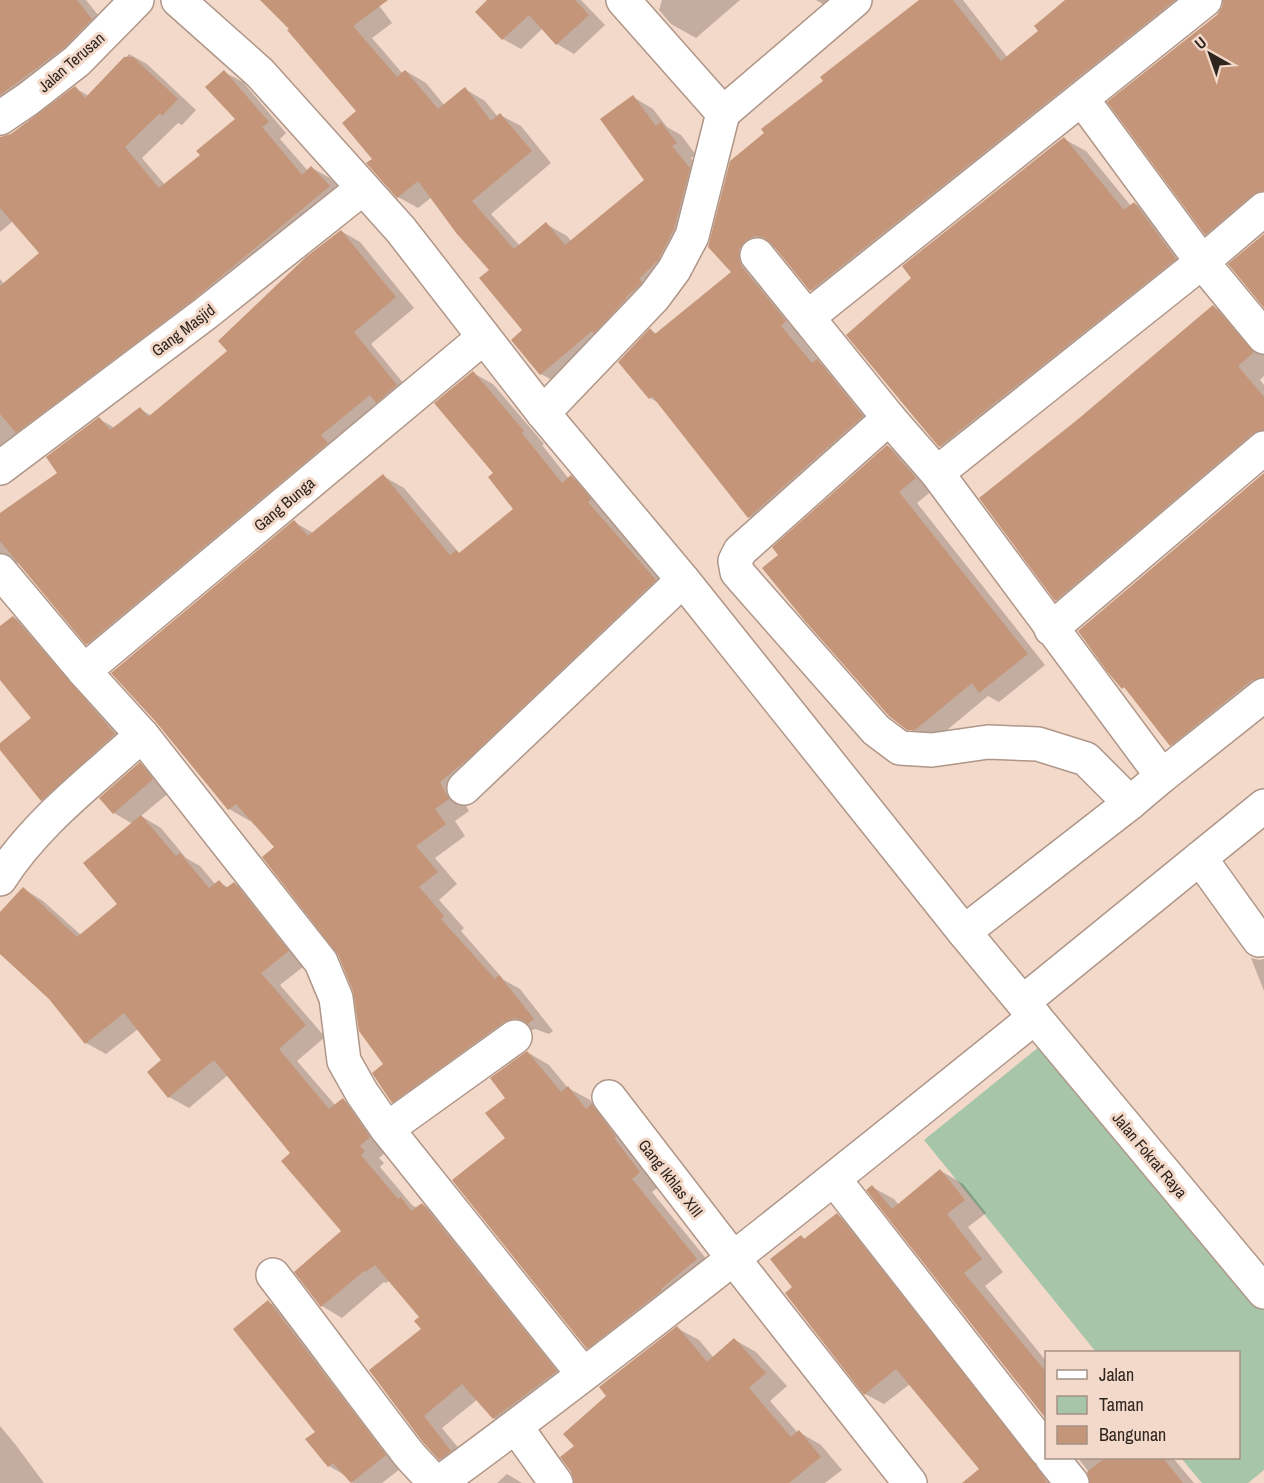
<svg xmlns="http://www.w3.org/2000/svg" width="1264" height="1483" viewBox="0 0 1264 1483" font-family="'Archivo Narrow',sans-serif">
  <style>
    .green { fill: #a6c5a9 }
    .shadow { fill: #0003 }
    .building { fill: #c49578 }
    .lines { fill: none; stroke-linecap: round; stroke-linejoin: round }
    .minor-casing { stroke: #af9688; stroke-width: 36 }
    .minor { stroke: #fff; stroke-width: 33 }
    .labels { text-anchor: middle; stroke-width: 6; stroke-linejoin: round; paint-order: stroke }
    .street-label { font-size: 16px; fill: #2f251f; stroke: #f3d9c9 }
  </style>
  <rect width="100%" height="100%" fill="#f3d9c9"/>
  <polygon class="green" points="1050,1038 1264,1302 1264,1470 1248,1483 1202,1483 1181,1458 1238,1458 1238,1352 1096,1352 924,1140"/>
  <g class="shadow">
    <polygon points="0,0 86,0 110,30 0,130"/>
    <polygon points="262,0 375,0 392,23 372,38 403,74 406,71 426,83 445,106 465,89 485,101 498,117 500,115 521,126 551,163 491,214 520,246 546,224 567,236 572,242 646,180 633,97 653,109 667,127 681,135 696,155 691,158 709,180 694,241 561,385 541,374 524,331 491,270 432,197 418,208 398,197 374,159 358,111 291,29"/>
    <polygon points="489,0 581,0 605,25 574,54 557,44 543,28 521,49 503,39 477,12"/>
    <polygon points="662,0 740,0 696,38 671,24 659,10"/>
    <polygon points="816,0 840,0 830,8"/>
    <polygon points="922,0 963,0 1008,58 1040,31 1068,0 1210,0 832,302 811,290 777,247 765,252 806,334 801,338 822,364 838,373 883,428 770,529 749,517 659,403 650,398 650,330 657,334 734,272 709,246 825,81"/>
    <polygon points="1225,0 1264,0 1264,214 1227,245 1206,234 1218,15 1224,7"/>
    <polygon points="129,54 147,64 196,110 182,125 178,123 142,158 165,185 202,156 237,119 224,72 243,82 286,133 280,139 308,171 312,168 330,178 347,197 0,462 0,279 4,284 42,253 13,221 0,232 0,172 11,135 75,88 89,96"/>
    <polygon points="1064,139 1086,151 1131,206 1134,203 1156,216 1197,272 962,459 940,446 848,335 913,278"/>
    <polygon points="341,231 360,242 414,308 371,344 414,396 106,654 87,643 19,563 6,567 0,588 0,515 59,474 99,419 115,428 140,409 152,416 229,351"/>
    <polygon points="1214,307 1237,320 1264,352 1264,376 1260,380 1264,385 1264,456 1079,613 1056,600 1078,421"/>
    <polygon points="473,373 493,384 544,444 542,445 569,479 571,477 591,489 675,592 459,794 469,811 455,821 465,836 435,858 457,884 439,900 464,928 461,931 504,980 520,989 553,1031 549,1034 535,1029 525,1033 413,1113 393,1102 385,1064 339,954 276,848 252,819 250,821 229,809 294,522 313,533 383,476 404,488 460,554 515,509 495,473"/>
    <polygon points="888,446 906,457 934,489 917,503 1045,665 999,702 988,696 935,740 927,740 908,728 780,555"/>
    <polygon points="1264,475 1264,702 1194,758 1171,744 1131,692 1123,687"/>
    <polygon points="13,617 32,628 133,745 60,810 42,800 0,747 0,745 33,718 0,677 0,628"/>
    <polygon points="140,764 159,775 171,791 141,816 161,828 186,858 200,866 216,885 219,882 229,888 234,883 254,895 308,963 280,985 325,1037 297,1061 336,1106 343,1100 363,1111 389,1149 379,1158 384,1163 380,1167 412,1205 417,1208 422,1204 442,1216 576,1383 514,1430 494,1418 478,1399 442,1428 470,1462 460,1470 440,1458 423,1440 423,1330 421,1318 389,1281 386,1283 384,1282 342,1318 322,1306 296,1272 343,1231 292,1154 228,1075 189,1108 169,1097 163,1060 138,1029 106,1054 86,1043 50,998 0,952 0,915 24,889 43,901 81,935 119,904 133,824 114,813"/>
    <polygon points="1251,958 1260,960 1264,959 1264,991"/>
    <polygon points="527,1052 549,1065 568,1088 590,1100 596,1108 614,1118 661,1185 652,1192 717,1272 609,1360 588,1347 507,1139 507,1098"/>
    <polygon points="941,1171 963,1184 986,1213 968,1227 1003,1272 985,1286 1046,1361 1046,1418 872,1187 894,1199 899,1205"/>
    <polygon points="837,1215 856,1226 1057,1483 964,1483 981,1469 910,1384 884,1404 865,1394 794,1288 801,1237 806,1239"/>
    <polygon points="268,1302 287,1312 404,1466 382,1483 353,1483 346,1476 329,1466"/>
    <polygon points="677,1328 699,1340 714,1358 735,1340 756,1352 787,1386 770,1401 798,1433 799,1432 821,1445 842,1470 825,1483 576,1483 577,1446 608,1396"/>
    <polygon points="0,1426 15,1444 44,1483 0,1483"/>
    <polygon points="1078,1458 1173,1458 1194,1483 1092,1483 1088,1471"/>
    <polygon points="507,1474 522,1483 497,1483"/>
  </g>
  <g class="building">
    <polygon points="0,0 77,0 92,19 65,47 0,95"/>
    <polygon points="260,0 388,0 353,26 397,77 405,70 438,109 465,87 491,121 500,113 532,151 472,201 514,249 546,222 565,245 644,180 600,119 633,95 656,126 661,122 677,143 672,146 690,168 674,229 658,260 639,279 642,282 640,285 625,298 626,299 594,333 592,331 540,375 511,340 522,330 479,278 489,270 457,234 418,181 397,198 366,163 372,159 342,123 356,111 287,30 289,29"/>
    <polygon points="487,0 575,0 589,15 556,45 529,15 502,40 475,12"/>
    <polygon points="919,0 953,0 1001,61 1038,31 1034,26 1065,0 1175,0 810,291 771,243 763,237 755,236 745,241 739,249 739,258 742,267 786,321 781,326 812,363 817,359 863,416 748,518 652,396 649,399 618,362 650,328 655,334 731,272 708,247 730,161 764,133 761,129 823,81 820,77"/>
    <polygon points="1223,0 1264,0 1264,191 1252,195 1205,235 1107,102 1217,15 1222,7"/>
    <polygon points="124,57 133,57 178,99 162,116 160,113 125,147 159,188 200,155 196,151 235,119 205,87 224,70 269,122 262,127 302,175 311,166 330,186 195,298 16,433 0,414 0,286 39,253 0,208 0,137 11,134 75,86 85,98"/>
    <polygon points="1064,137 1124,210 1134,202 1176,259 939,447 846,335 911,278 902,266"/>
    <polygon points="341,230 396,297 354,332 397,385 376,403 370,395 321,435 328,443 86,645 0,541 0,513 57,473 46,457 99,417 110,430 140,407 148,417 227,351 218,341 306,257"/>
    <polygon points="1264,234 1264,308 1228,264"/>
    <polygon points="1213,305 1254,352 1238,366 1264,397 1264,430 1252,434 1055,601 979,498 1077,420"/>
    <polygon points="473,371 524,431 522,433 562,483 571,475 591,499 588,502 656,580 469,758 440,782 449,799 435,809 446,824 416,846 438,872 419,887 444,916 441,919 495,979 499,975 534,1019 528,1024 522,1020 514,1018 504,1022 392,1103 372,1073 383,1064 359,1031 353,991 338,955 262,857 274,847 236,804 228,810 156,722 111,673 294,520 308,536 383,474 450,555 456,550 459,553 513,509 488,477 493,473 434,403"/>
    <polygon points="887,445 916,478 899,492 1028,654 979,693 972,683 915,730 907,730 889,716 805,621 762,568 778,555 772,547"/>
    <polygon points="1264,473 1264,677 1252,680 1170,746 1124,687 1122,689 1106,670 1078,631"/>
    <polygon points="13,616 115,734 41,801 0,750 0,743 31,718 0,680 0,626"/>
    <polygon points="140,762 153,779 113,814 99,798"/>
    <polygon points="141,815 176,856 180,853 209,888 219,880 226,888 234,882 289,951 261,973 306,1025 279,1049 329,1109 343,1098 370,1137 360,1146 365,1151 361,1155 398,1199 401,1197 411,1211 422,1203 557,1371 493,1419 462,1384 424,1416 451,1451 439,1460 422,1441 369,1370 421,1329 414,1321 419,1317 375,1265 365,1272 364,1271 321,1307 294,1272 341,1231 281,1161 290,1153 214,1060 168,1098 147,1072 161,1060 124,1013 85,1044 49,999 0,954 0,912 23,887 77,937 117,904 83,863"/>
    <polygon points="527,1051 561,1092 568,1086 586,1109 592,1104 616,1137 614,1138 640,1172 632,1179 697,1259 661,1289 662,1290 587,1349 452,1180 505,1138 485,1113 505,1098 490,1078"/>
    <polygon points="940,1169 965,1200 947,1214 982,1259 964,1273 1047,1373 1047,1420 866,1190 872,1185 892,1209"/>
    <polygon points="837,1213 1035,1464 1047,1483 962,1483 979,1469 896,1369 864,1395 785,1293 792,1287 770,1259 801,1235 804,1239"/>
    <polygon points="268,1300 386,1455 351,1483 333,1463 328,1467 305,1439 315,1432 233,1329"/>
    <polygon points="677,1326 707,1362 734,1338 766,1373 749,1388 791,1437 799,1430 821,1457 789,1483 574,1483 571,1472 560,1457 574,1446 563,1434 606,1396 599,1387"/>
    <polygon points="1105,1458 1163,1458 1183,1483 1090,1483 1087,1472"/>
  </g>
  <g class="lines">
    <g class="minor-casing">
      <g id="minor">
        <polyline points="178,0 260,73 401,230 543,413 683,580 964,932 1264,1292"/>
        <polyline points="623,0 723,113 855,0"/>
        <polyline points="1082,99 1202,262 1264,337"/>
        <polyline points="0,118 28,99 77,61 137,0"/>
        <polyline points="757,255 889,418 937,473 1162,776"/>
        <polyline points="808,317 1205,0"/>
        <polyline points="543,413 654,297 674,270 692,236 723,113"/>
        <polyline points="889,418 740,551 735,561 737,572 876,730 900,748 932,750 988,742 1038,744 1086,759 1130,803"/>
        <polyline points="0,468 206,313 363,188"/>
        <polyline points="937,473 1202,262 1264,209"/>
        <polyline points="0,571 84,671 142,735 321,962 336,998 344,1061 362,1093 387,1129 583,1374"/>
        <polyline points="1051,629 1264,448"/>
        <polyline points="84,671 484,337"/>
        <polyline points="464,788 683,580"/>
        <polyline points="1200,858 1259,940"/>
        <path d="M0,879C36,822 93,780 142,735"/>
        <polyline points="964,932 1130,803 1162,776 1264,695"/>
        <polyline points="1023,1002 1264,806"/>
        <polyline points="609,1097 733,1258 910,1483"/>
        <polyline points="387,1129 515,1037"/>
        <polyline points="834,1179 1046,1450"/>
        <path d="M273,1275C317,1332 360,1391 404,1448C413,1461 425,1470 434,1483"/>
        <polyline points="516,1427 556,1483"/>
        <polyline points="1052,1458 1072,1483"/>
        <path d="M439,1483C642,1334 839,1175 1035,1017"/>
      </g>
    </g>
    <use href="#minor" class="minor"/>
  </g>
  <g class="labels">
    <g class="street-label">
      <text transform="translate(71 62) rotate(-41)" y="6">Jalan Terusan</text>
      <text transform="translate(183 330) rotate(-37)" y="6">Gang Masjid</text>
      <text transform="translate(284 504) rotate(-40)" y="6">Gang Bunga</text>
      <text transform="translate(1150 1155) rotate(50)" y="6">Jalan Fokrat Raya</text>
      <text transform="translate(671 1178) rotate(52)" y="6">Gang Ikhlas XIII</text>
    </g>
  </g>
  <rect x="1045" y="1351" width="195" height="108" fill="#f3d9c9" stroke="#a59185" stroke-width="1.5"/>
  <rect x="1057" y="1370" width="30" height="9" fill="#ffffff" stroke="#a59185" stroke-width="1.5"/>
  <text x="1099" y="1381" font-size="18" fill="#2f251f">Jalan</text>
  <rect x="1057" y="1396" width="30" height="18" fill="#a6c5a9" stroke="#a59185" stroke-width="1.5"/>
  <text x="1099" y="1411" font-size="18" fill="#2f251f">Taman</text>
  <rect x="1057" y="1426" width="30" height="18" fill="#c49578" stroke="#a59185" stroke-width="1.5"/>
  <text x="1099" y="1441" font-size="18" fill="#2f251f">Bangunan</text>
  <g transform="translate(1210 54) rotate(320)" stroke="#f3d9c9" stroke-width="4.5" paint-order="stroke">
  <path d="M0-4.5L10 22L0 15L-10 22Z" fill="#2f251f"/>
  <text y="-9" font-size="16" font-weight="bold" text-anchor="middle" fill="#2f251f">U</text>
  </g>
</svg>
